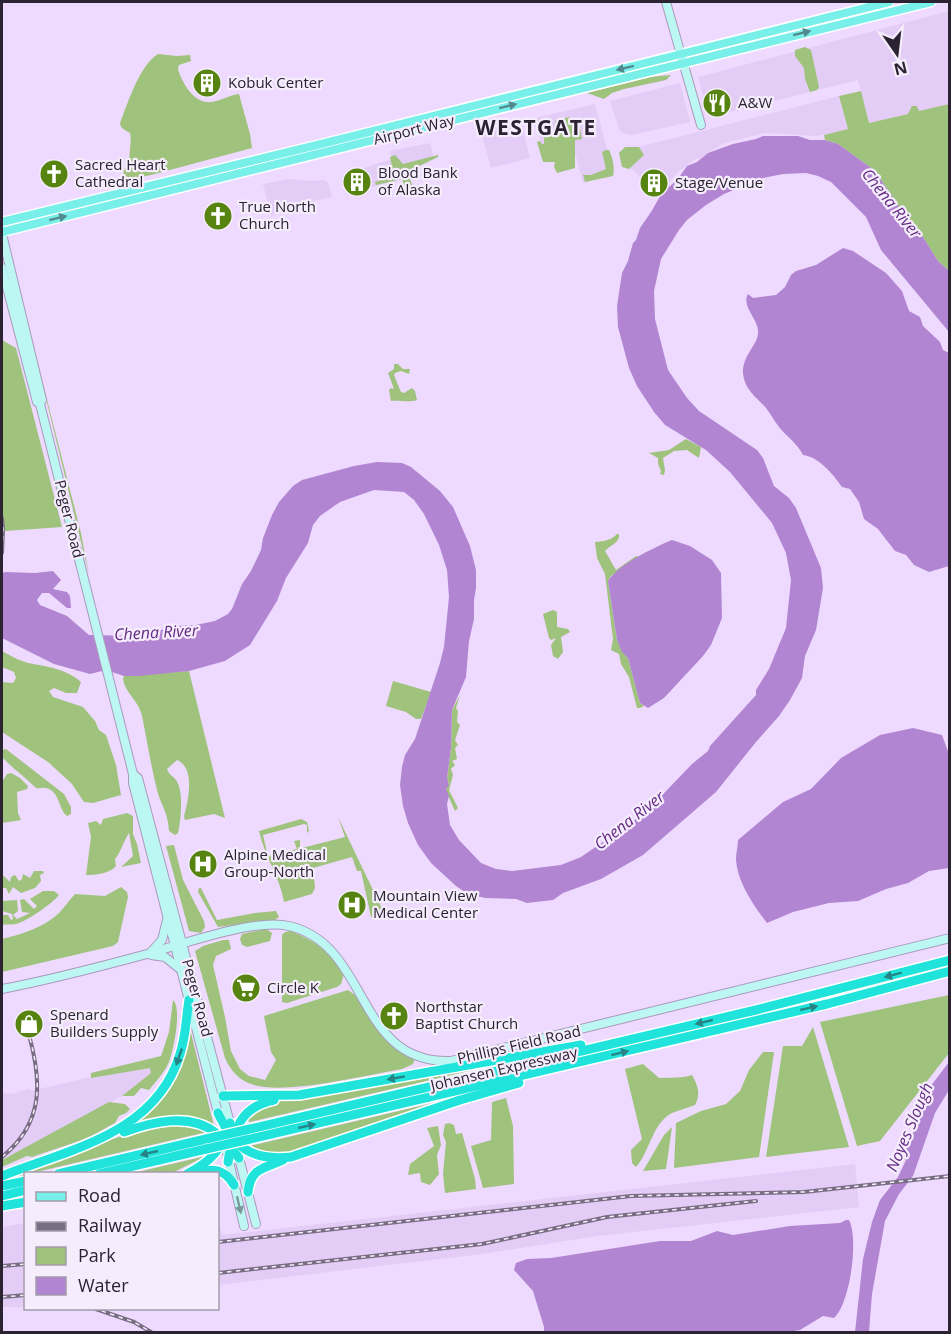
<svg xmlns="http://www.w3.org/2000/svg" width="951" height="1334" viewBox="0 0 951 1334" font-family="'Open Sans',sans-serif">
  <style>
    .built { fill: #e3ccf6 }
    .green { fill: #9fc27d }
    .water { fill: #b285d3 }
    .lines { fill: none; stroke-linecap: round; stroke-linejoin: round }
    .secondary-casing { stroke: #ac99bb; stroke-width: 10 }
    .primary-casing { stroke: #fff; stroke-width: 11 }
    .highway-casing { stroke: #fff; stroke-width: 12 }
    .secondary { stroke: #bcf7f4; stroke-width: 8 }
    .primary { stroke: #79efea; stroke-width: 8 }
    .highway { stroke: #20e4dc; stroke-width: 9 }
    .rail-casing { stroke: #796d84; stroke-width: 4 }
    .rail { stroke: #f5edfc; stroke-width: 1.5; stroke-dasharray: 4.5; stroke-linecap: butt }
    .highway-bridge-casing { stroke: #fff; stroke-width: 12; stroke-linecap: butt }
    .highway-bridge { stroke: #20e4dc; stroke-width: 9 }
    .oneway { fill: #52898e }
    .oneway2 { fill: #268486 }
    .oneway3 { fill: #7b989c }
    .labels { text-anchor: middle; stroke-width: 4.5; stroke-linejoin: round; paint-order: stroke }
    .poi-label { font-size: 15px; fill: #2b2331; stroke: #f5edfc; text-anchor: start }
    .street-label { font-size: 15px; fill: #2b2331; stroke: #f5edfc }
    .water-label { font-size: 16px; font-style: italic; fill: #632985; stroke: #f5edfc }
    .district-label { font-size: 21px; font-weight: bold; letter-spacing: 1.5px; fill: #2b2331; stroke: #f5edfc }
  </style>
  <rect width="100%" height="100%" fill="#eedaff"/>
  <g class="built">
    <polygon points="949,11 949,104 869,123 858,80 714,116 708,114 698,77"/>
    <polygon points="680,83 690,122 631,135 623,133 619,129 610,101"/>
    <polygon points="839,96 848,130 816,136 765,133 724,143 699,159 697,158 678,172 659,193 621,160 619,152"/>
    <polygon points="595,104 614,174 583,183 576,156 545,162 535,118"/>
    <polygon points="521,122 530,158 491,168 481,132"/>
    <polygon points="430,143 434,158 397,168 400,180 347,193 343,178 357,170 392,159 390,151"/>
    <polygon points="288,179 311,181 325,180 328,183 332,197 276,209 277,214 271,215 263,184"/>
    <polygon points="144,1068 151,1068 151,1073 122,1096 2,1160 2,1093 17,1094 17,1092 29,1089 31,1091 90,1077 92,1078"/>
    <polygon points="855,1164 859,1207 597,1236 482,1254 218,1285 218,1218 222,1235"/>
    <polygon points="25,1223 25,1307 2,1307 2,1227"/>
  </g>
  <g class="green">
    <polygon points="805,47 811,50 819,87 817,90 810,92 805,79 804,68 795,56 795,50"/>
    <path d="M158,54L177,56L190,55L191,61L179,65L178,69C182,83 194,104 211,102C220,101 230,95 239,94L250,134L252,148L151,175L131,179L123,175L124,170L129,164C129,157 132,136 130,133C127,131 124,130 121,127L120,123C128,103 139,66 158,54Z"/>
    <polygon points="671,75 666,80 624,89 612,93 604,99 587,93 650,77"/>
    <polygon points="861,91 869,123 908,114 912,106 917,106 919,111 949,104 949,271 938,261 923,237 915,232 910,219 899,208 897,203 874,170 838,144 825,140 824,135 848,129 839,96"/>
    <polygon points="569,117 573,119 578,118 582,139 575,140 575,168 557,173 554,167 555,162 543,162 537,142 540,141 542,144 544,144 544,136 557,134 555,121"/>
    <polygon points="625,147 639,147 644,155 629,169 622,167 619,153"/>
    <path d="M606,150H609C613,158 615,169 613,176L585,182L583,175H591L606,169L602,152Z"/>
    <polygon points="395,155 403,164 438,155 438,157 409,171 408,174 412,184 411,186 405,188 402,179 376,185 375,182 394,176 390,157"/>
    <polygon points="30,333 81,533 89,575"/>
    <polygon points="2,340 16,348 62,527 5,531 2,557"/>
    <path d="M394,364H398L403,369H410L409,374L401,371L395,373L394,375L401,392L404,393L412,388L415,391L417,400C407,403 400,400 391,401L389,390L391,388L394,389L388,373L394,369Z"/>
    <polygon points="686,439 701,447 699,458 687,450 674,451 663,458 665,470 664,475 660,474 661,471 658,464 658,458 649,453 669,450"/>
    <path d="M617,534H619C620,543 610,545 605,551L616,570L636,556L639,557L611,576L608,581L617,640L620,647L628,658L640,703L644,706L640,708H637L629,677L621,664L619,654L611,650L613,639L605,574L597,558L595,542C603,541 611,541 617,534Z"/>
    <polygon points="553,610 557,612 557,627 568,629 570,632 561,637 563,652 558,659 553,656 551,645 556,638 551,640 549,638 543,614"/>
    <path d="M2,651C9,655 20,661 28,663C45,666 67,669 81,682L77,693H66L54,688L49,691L53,697L83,707L95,721L99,730L106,735L116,765L121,795L93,803L84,802L72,784L48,762L2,732V682L13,683L16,678L14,672L2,667Z"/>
    <path d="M189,671L225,818L214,814L185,820L184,816C188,801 196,768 177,760L167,769C169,775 173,776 176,780C184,791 181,820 178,833L175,835L169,831C168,811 161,806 157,790C151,766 147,740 142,716C139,701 125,693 123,679L124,676Z"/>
    <polygon points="393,681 431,692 421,719 416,719 406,712 386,706"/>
    <polygon points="460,695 456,708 458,711 457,722 460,725 455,740 458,745 455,748 457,759 452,761 455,765 451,769 453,775 449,790 458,808 455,811 446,791 446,786 449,785 447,778 451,748 452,710"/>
    <path d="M6,749L64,794L71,807V814L67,816C58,809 60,791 46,788C43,787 39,789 36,788C25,777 12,768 2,757V750Z"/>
    <polygon points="11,773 20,778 28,786 27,789 17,792 18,813 21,820 2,823 2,782 7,774"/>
    <path d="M127,813L133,816V834L137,844L141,863L121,867L133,856L129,833C123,842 121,852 115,859L116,866C109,874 96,875 86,875L91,837L88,823L96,821L101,825L103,819Z"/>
    <path d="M338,817L384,913L371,917L361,871H357L352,857L313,868L315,888L312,894L284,902C280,877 264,855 259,831L301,819L307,822L309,831L307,833V825L304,824L263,835L268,856L297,849L294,841L300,840V847L302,848L345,837Z"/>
    <polygon points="174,845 183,880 204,921 205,927 201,933 189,931 166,846"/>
    <polygon points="34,871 43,871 44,873 40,875 41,881 35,888 21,893 13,887 9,894 6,888 2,888 2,876 4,876 10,882 11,877 15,875 19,881 22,879 23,874 30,878"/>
    <path d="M121,887L127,892L128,897L118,942L113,946L2,972V939C22,934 43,928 59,913C65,907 69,900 75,894L105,896Z"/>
    <polygon points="199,888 201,888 217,920 255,913 276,911 279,917 275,920 218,927 198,892"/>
    <path d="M43,891H54L59,895C52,904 27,921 16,924C11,925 6,924 2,925V915H8L11,920L13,919L12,914L2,911V901L17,900L18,911L13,915L17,919L30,913L22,912L20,900L24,899L34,909L37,906L30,899Z"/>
    <polygon points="266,929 272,933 270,941 247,947 242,945 240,939 242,934"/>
    <path d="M291,931C315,941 330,951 344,974L341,984L337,987L287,1003L282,1002V935L285,932Z"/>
    <path d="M223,940H229L231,949L216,956L213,965L225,1017L231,1051L240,1069L249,1076L265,1080L276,1060L271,1052L264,1016L348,990L355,995C370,1020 385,1049 415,1059L413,1064L402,1069C366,1075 283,1096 251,1084C239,1080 230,1070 225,1058L195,951L203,946Z"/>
    <polygon points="949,995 949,1053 880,1141 857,1146 820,1022"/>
    <path d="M173,1000C182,1008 174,1047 170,1059C167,1070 156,1081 149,1090L141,1088L134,1096H122L151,1073L150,1068L91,1078V1073L161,1056L169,1032Z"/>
    <polygon points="813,1027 849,1147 766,1157 783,1046 802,1046"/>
    <polygon points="189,1029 190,1029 214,1126 200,1121 127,1128 155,1105"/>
    <polygon points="763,1052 774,1052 759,1157 674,1168 676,1123 701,1111 726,1104 740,1091 749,1070"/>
    <polygon points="504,1063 250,1122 245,1119 250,1114 273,1102"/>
    <path d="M643,1064L659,1078C671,1077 681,1079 692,1075C698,1086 701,1094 695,1105C688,1108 679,1110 672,1113C652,1123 650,1152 636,1167L632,1163L631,1150L642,1139L625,1069Z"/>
    <polygon points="506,1098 513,1126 514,1184 483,1188 471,1146 491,1140 492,1102"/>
    <path d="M450,1099L288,1154C275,1156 263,1151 250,1146Z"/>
    <path d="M109,1102L125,1104L130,1109L126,1113L119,1116L115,1123C108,1126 103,1130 95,1134C75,1144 53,1149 32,1157L27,1156L2,1167V1160Z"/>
    <polygon points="449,1123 454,1125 456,1134 462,1133 475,1179 476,1189 445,1193 443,1174 446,1142 443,1135 445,1124"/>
    <polygon points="167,1125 183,1125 207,1132 2,1180 124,1135"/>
    <polygon points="438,1126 441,1145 437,1155 439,1174 430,1185 421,1182 420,1173 408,1175 410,1164 434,1146 427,1128"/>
    <polygon points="672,1127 666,1169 643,1171 664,1135"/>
    <polygon points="206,1156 172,1173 129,1174"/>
  </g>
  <g class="water">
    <polygon points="763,136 798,136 810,140 825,140 838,144 874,170 897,203 899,208 910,219 915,231 923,237 938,261 949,271 949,332 881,250 866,217 831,182 818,176 806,173 783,174 763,178 724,194 706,205 687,220 679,230 661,259 654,291 655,319 668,370 687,398 699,411 757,450 763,458 774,486 789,498 796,508 821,568 823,588 816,630 805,656 802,678 790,700 779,716 756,742 716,792 643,855 601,879 563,893 553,900 527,903 516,899 485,898 468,894 456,886 431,863 418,845 408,823 403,806 400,785 402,767 405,755 415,739 440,663 444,647 449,597 447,570 439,545 424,514 414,500 404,492 374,490 340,502 320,516 313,525 308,543 286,578 277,601 250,645 225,661 189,671 139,676 124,676 106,670 90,674 54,664 2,638 2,573 6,572 35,573 53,571 61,580 53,589 67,592 70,596 71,608 67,608 49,593 42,593 37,600 40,605 67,616 89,635 138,636 176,626 196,625 215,621 228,614 232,609 242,584 251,571 261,550 263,538 272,515 279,502 293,486 302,480 354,466 377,462 402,463 411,467 440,491 453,507 470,546 476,570 476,588 474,600 474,619 469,641 466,677 452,710 451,748 447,778 449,785 446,789 449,796 447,804 450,825 459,840 481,863 496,869 512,871 561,865 581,857 645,813 692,764 708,751 710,746 756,695 756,690 769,669 786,628 791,580 786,553 772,523 730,472 706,450 665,425 654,412 637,386 629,368 618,327 617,306 622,273 628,261 633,243 636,240 640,228 651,212 662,193 677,180 687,166 697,162 708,153 733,144 756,139"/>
    <path d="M843,248L853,251L886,273L902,291L909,311L920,317L923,326L940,342L943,350L949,353V566L929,572L914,565L906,555L895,551L878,529L864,519L859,502L850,489L842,487C833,474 819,457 803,455C797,443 787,437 779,427C774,421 771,414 766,408C756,397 745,390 743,374C742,354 759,345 758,331C758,319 741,306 748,294L753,298L776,295L785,287L791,275L796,271L816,265Z"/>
    <path d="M672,540L690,546L712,560L721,573L722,618L711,645L703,656L664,698L648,708L640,703L628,658L622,652L617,640L608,581C619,564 653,548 672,540Z"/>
    <path d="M913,728L942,735L949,754V868L929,871L908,883L886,889L858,901L829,903L793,912L767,923C754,906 737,882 736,859C736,853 738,846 738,840L783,802L811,789L841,758L880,735Z"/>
    <polygon points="949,1062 949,1090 935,1113 913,1176 899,1194 885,1221 872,1294 869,1332 855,1332 863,1259 872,1222 880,1200 898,1177 906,1160 901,1156 899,1149 910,1141 916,1125 930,1097 930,1087"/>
    <path d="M846,1220H849C859,1239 850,1304 834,1318L823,1316L800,1330L788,1332H544V1327L533,1291L514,1270L516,1263L527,1259L551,1258L660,1241H691L717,1231L733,1235L790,1226L840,1223Z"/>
  </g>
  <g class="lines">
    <g class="secondary-casing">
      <g id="secondary">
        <polyline points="666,2 701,125"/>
        <polyline points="2,234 42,400 40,404"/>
        <polyline points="2,268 37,402 40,404 133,774 133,783 219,1117"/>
        <polyline points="133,774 138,778 231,1127"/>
        <polyline points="152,951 162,940 167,920"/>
        <polyline points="151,955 165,957 180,969"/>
        <path d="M2,989C50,980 99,967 147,954C183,944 255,918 289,926C371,945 354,1064 451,1061L950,938"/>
        <polyline points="224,1140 244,1226"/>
        <polyline points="238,1154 256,1224"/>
      </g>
    </g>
    <g class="primary-casing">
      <g id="primary">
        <polyline points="2,222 317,145 889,2"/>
        <polyline points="2,232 931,2"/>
      </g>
    </g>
    <g class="highway-casing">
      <g id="highway">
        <polyline points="223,1096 299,1095 581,1045"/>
        <path d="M218,1113C234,1148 252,1161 291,1157L460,1100L519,1083"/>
        <polyline points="250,1129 756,1010 950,960"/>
        <path d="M124,1132C152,1122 190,1112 216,1133C225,1140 232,1149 239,1158"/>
        <polyline points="250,1139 827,1004 950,971"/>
        <path d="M228,1162C234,1131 239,1107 274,1100"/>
        <polyline points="58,1174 206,1139"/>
        <polyline points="99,1174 206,1149"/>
        <path d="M187,1174C212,1161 222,1149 230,1123"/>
        <path d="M198,1174C213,1166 226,1171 234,1185"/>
        <path d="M2,1176C70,1149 156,1134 180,1054C186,1036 186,1018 189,1000"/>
        <polyline points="2,1186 26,1181"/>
        <path d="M248,1192C251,1167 264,1169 283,1160"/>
        <polyline points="2,1196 26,1190"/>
        <polyline points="2,1206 26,1202"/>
      </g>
    </g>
    <use href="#secondary" class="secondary"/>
    <use href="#primary" class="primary"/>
    <use href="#highway" class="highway"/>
    <g class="rail-casing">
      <g id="rail">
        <polyline points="2,518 3,529 2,553"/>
        <path d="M2,1157C44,1123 42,1082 29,1035"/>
        <polyline points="218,1242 631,1196 804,1192 950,1176"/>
        <polyline points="2,1266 26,1264"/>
        <polyline points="218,1273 482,1244 607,1217 756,1201"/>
        <polyline points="2,1297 26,1295"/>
        <polyline points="93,1308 134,1322 151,1332"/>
      </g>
    </g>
    <use href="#rail" class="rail"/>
    <g class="highway-bridge-casing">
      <g id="highway-bridge">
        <polyline points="206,1139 250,1129"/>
        <polyline points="206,1149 250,1139"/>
      </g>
    </g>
    <use href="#highway-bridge" class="highway-bridge"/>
  </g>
  <defs><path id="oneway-solid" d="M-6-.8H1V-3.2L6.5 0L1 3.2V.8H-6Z" transform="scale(1.5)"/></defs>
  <g class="oneway">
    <use href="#oneway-solid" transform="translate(802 33) rotate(-14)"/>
    <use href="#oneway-solid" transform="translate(625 68) rotate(166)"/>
    <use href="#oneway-solid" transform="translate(508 106) rotate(-14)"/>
    <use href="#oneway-solid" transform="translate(58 218) rotate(-14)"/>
  </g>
  <g class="oneway2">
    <use href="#oneway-solid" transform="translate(893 975) rotate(165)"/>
    <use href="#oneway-solid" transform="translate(809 1008) rotate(-13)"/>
    <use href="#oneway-solid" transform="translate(704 1022) rotate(167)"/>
    <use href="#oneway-solid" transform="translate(620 1053) rotate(-14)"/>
    <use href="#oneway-solid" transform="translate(179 1057) rotate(109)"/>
    <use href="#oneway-solid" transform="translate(396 1078) rotate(170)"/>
    <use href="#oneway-solid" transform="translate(307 1126) rotate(-13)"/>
    <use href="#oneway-solid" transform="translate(149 1153) rotate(167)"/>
  </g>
  <use class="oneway3" href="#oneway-solid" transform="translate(239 1205) rotate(77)"/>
  <defs>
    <g id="building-disc" transform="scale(1.5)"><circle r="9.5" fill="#578411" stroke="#f5edfc"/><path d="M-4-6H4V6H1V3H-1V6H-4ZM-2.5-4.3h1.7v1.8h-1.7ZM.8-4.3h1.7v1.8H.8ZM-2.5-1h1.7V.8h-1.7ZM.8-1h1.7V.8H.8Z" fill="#fff"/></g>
    <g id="restaurant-disc" transform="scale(1.5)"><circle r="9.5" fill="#578411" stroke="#f5edfc"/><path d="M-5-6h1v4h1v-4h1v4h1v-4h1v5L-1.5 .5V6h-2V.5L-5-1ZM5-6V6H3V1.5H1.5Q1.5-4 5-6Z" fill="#fff"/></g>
    <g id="church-disc" transform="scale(1.5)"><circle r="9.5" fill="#578411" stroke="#f5edfc"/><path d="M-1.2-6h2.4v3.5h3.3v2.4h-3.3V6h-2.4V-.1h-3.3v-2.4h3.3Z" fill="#fff"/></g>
    <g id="hospital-disc" transform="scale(1.5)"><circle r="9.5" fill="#578411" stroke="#f5edfc"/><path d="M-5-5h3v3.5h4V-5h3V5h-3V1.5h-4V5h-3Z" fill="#fff"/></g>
    <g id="supermarket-disc" transform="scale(1.5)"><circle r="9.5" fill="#578411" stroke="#f5edfc"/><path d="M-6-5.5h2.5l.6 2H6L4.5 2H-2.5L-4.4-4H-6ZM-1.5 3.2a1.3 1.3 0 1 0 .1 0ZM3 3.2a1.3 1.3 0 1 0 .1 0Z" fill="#fff"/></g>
    <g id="shop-disc" transform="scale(1.5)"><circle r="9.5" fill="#578411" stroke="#f5edfc"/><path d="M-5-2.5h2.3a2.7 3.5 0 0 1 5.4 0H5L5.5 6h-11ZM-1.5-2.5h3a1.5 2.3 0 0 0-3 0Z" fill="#fff"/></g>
  </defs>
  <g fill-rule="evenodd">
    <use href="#building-disc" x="207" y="83"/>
    <use href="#restaurant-disc" x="717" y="103"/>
    <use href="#church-disc" x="54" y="174"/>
    <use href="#building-disc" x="357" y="182"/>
    <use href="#building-disc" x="654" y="183"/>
    <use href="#church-disc" x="218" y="216"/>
    <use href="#hospital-disc" x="203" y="864"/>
    <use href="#hospital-disc" x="352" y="905"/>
    <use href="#supermarket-disc" x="246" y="988"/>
    <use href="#church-disc" x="394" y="1016"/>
    <use href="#shop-disc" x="29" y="1024"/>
  </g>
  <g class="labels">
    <g class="poi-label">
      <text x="228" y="88">Kobuk Center</text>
      <text x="738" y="108">A&amp;W</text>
      <text x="75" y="170">Sacred Heart<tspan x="75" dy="17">Cathedral</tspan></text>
      <text x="378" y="178">Blood Bank<tspan x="378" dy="17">of Alaska</tspan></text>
      <text x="675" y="188">Stage/Venue</text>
      <text x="239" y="212">True North<tspan x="239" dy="17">Church</tspan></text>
      <text x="224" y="860">Alpine Medical<tspan x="224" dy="17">Group-North</tspan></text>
      <text x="373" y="901">Mountain View<tspan x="373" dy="17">Medical Center</tspan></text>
      <text x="267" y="993">Circle K</text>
      <text x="415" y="1012">Northstar<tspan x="415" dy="17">Baptist Church</tspan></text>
      <text x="50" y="1020">Spenard<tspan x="50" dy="17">Builders Supply</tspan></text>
    </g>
    <g class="street-label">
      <text transform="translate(414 130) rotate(-14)" y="5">Airport Way</text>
      <text transform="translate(69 519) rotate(76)" y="5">Peger Road</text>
      <text transform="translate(197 998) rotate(75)" y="5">Peger Road</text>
      <text transform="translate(519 1045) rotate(-13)" y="5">Phillips Field Road</text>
      <text transform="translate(504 1069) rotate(-13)" y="5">Johansen Expressway</text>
    </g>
    <g class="water-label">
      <text transform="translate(892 203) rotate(51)" y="6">Chena River</text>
      <text transform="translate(156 632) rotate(-3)" y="6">Chena River</text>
      <text transform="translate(629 820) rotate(-38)" y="6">Chena River</text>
      <text transform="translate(909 1127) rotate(-67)" y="6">Noyes Slough</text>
    </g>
    <g class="district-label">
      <text x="536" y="135">WESTGATE</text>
    </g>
  </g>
  <rect width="951" height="1334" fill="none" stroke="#2b2331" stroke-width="6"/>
  <rect x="24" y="1172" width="195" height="138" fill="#f5edfc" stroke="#a49cab" stroke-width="1.5"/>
  <rect x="36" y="1192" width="30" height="9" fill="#79efea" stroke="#a49cab" stroke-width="1.5"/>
  <text x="78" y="1202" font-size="18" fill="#2b2331">Road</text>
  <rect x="36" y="1222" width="30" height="9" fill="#796d84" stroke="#a49cab" stroke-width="1.5"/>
  <text x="78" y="1232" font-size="18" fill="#2b2331">Railway</text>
  <rect x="36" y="1247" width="30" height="18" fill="#9fc27d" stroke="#a49cab" stroke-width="1.5"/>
  <text x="78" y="1262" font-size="18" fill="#2b2331">Park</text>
  <rect x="36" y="1277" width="30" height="18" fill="#b285d3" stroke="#a49cab" stroke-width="1.5"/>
  <text x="78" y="1292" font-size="18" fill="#2b2331">Water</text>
  <g transform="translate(897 54) rotate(166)" stroke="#f5edfc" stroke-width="4.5" paint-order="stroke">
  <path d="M0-4.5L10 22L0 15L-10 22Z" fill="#2b2331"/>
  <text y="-9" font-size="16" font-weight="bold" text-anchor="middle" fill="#2b2331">N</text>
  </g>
</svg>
